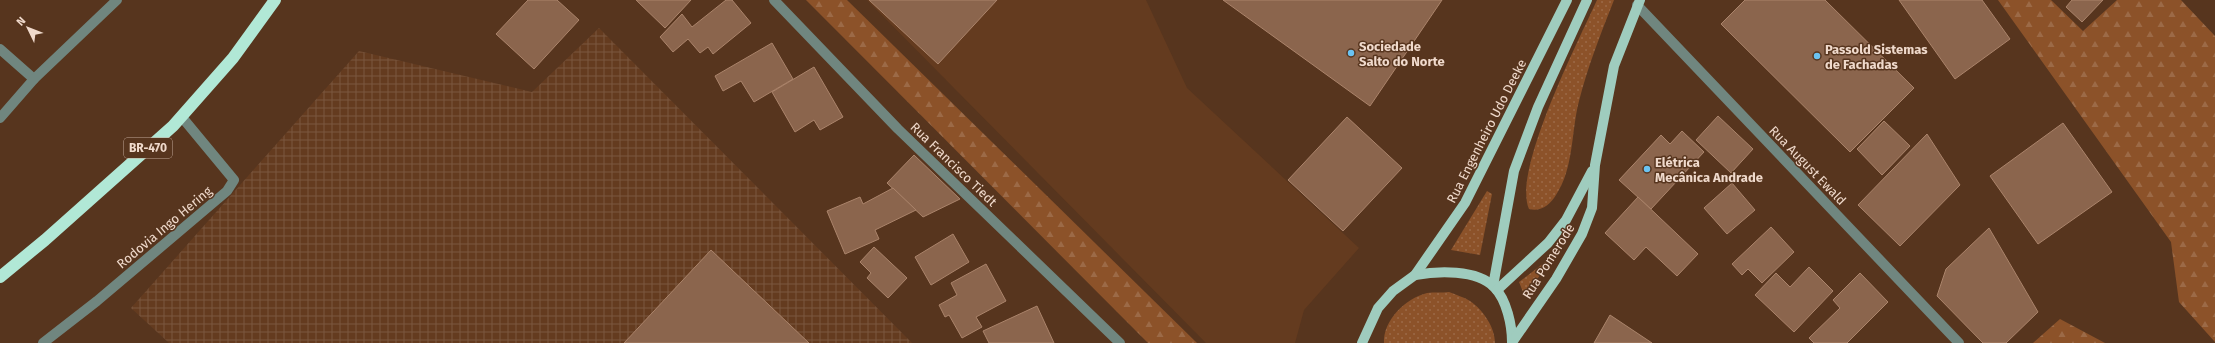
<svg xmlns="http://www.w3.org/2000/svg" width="2215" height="343" viewBox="0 0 2215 343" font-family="'Fira Sans',sans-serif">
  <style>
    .built { fill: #643b1f }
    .industrial { fill: url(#industrial-grid) }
    .grass { fill: url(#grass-dots) }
    .forest { fill: url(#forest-firs) }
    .building { fill: #8b654d; stroke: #ab846b }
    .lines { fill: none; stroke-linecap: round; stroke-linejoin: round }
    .minor { stroke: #70867f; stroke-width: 10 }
    .major { stroke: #9fccbe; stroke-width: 10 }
    .highway { stroke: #b1e8d6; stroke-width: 12 }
    .poi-dot { fill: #6bc3f2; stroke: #57351e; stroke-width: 1.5 }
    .labels { text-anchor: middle; stroke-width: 3; stroke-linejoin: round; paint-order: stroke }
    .shield { fill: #57351e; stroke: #c2a898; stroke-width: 1 }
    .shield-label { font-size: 12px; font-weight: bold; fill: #f0dacc }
    .poi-label { font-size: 13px; font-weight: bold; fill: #f0dacc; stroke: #57351e; text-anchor: start }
    .street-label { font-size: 13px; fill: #f0dacc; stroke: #57351e }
  </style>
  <defs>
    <pattern id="industrial-grid" width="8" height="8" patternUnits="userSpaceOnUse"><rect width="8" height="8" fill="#643b1f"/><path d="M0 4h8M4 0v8" fill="none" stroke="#7a573e"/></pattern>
    <pattern id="grass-dots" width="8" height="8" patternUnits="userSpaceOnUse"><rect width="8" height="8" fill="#8c5229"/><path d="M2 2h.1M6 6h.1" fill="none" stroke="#9c6a47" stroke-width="1.8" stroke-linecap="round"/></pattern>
    <pattern id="forest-firs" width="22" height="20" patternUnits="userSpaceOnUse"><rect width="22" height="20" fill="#8c5229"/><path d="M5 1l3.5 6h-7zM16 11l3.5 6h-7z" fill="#9c6a47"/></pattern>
  </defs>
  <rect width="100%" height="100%" fill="#57351e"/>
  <polygon class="built" points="867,0 1146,0 1187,88 1359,248 1304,310 1295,343 1206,343"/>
  <polygon class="industrial" points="599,28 912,343 169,343 131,308 359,51 532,92"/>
  <g class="grass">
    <path d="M1597,0H1614C1601,33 1588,66 1579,101C1571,132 1574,168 1556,195C1550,205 1541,212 1529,209C1512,171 1579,40 1597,0Z"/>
    <polygon points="1487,191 1492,194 1480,255 1451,250"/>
    <polygon points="1553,256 1525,297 1519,282"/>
    <path d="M1449,292C1456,295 1464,297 1470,301C1483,310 1495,327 1495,343H1384C1383,320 1406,298 1427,293C1434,292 1442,293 1449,292Z"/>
  </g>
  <g class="forest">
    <polygon points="806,0 847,0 1197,343 1148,343"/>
    <polygon points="1998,0 2051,0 2083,31 2117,0 2181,0 2215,36 2215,342 2179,302 2171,242"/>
    <polygon points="2060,319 2105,343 2033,343"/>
  </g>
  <g class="building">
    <polygon points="528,0 557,0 579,20 534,69 496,34"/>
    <polygon points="636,0 691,0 665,28"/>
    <polygon points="726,0 732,0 751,23 713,54 708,47 700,53 688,39 673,52 660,37 682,14 692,27"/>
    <polygon points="869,0 997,0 938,64"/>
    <polygon points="1223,0 1442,0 1370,106"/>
    <polygon points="1745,0 1825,0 1914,88 1850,152 1721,24"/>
    <polygon points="1899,0 1982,0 2010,39 1955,79"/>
    <polygon points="2072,0 2103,0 2082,22 2066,7"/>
    <polygon points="772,43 793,79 754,102 741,81 723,91 715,76"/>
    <polygon points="814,67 843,117 820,130 814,120 795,132 772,92"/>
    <polygon points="1718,116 1753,149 1731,173 1696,140"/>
    <polygon points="1347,117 1402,168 1343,231 1288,180"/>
    <polygon points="1884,121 1910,146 1882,175 1857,149"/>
    <polygon points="2063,123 2112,192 2038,244 1990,176"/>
    <polygon points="1682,131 1704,152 1651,209 1619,180 1661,135 1670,144"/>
    <polygon points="1927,134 1960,185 1900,246 1858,205"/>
    <polygon points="914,155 960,199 923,217 887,183"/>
    <polygon points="1732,183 1755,210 1727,234 1704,208"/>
    <polygon points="893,188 916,210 875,230 879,239 845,254 827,211 860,197 863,204"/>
    <polygon points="1638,197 1698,254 1677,276 1646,247 1634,260 1605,233"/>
    <polygon points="1771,227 1794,252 1762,283 1748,269 1742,275 1732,264"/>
    <polygon points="1989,228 2038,312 2006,343 1983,343 1937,296 1946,269"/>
    <polygon points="953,234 969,262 931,285 915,257"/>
    <polygon points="874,247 907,278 888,298 867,278 871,273 860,262"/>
    <polygon points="711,250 809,343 624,343"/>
    <polygon points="986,264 1006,301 976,317 982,327 962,338 949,315 945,317 939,305 957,295 951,283"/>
    <polygon points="1809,267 1833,291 1794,332 1755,295 1776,273 1790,287"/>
    <polygon points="1860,273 1888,302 1847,343 1814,343 1809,338 1840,308 1833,300"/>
    <polygon points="1037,306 1054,343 989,343 983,331"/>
    <polygon points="1610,315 1652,343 1594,343"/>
  </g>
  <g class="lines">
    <g class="minor">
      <polyline points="774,0 898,129 1120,343"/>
      <polyline points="1637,5 1959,343"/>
      <polyline points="0,49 34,79"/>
      <polyline points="0,118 34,79 117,0"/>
      <polyline points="43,343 97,301 227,191 234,180 181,116"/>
    </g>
    <g class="major">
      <path d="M1415,275C1437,271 1477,269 1494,287C1507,300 1512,326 1512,342"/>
      <polyline points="1493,286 1514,171 1538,107 1587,0"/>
      <polyline points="1497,290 1548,243 1566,220 1592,171"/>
      <polyline points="1513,341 1556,279 1582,234 1592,208 1595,165 1614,66 1640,0"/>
      <polyline points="1362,343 1378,308 1393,291 1415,275 1465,203 1567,0"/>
    </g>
    <polyline class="highway" points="0,277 45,240 173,126 233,58 275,0"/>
  </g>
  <g class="poi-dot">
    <circle cx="1351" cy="53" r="4"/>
    <circle cx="1817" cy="56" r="4"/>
    <circle cx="1647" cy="169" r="4"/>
  </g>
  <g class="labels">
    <rect class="shield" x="124" y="138" width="48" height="20" rx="3"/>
    <g class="shield-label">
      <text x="148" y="152">BR-470</text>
    </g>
    <g class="poi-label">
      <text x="1359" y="51">Sociedade<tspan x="1359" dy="15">Salto do Norte</tspan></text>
      <text x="1825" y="54">Passold Sistemas<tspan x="1825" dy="15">de Fachadas</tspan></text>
      <text x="1655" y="167">Elétrica<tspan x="1655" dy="15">Mecânica Andrade</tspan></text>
    </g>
    <g class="street-label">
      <text transform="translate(1486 131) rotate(-63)" y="5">Rua Engenheiro Udo Deeke</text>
      <text transform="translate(954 164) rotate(44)" y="5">Rua Francisco Tiedt</text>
      <text transform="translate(1808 165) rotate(46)" y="5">Rua August Ewald</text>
      <text transform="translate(164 227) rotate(-40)" y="5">Rodovia Ingo Hering</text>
      <text transform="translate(1548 261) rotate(-58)" y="5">Rua Pomerode</text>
    </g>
  </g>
  <g transform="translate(28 28) rotate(313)" stroke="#57351e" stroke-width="3" paint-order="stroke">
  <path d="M0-3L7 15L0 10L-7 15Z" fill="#f0dacc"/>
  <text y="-6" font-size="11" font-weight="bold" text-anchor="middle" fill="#f0dacc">N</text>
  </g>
</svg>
